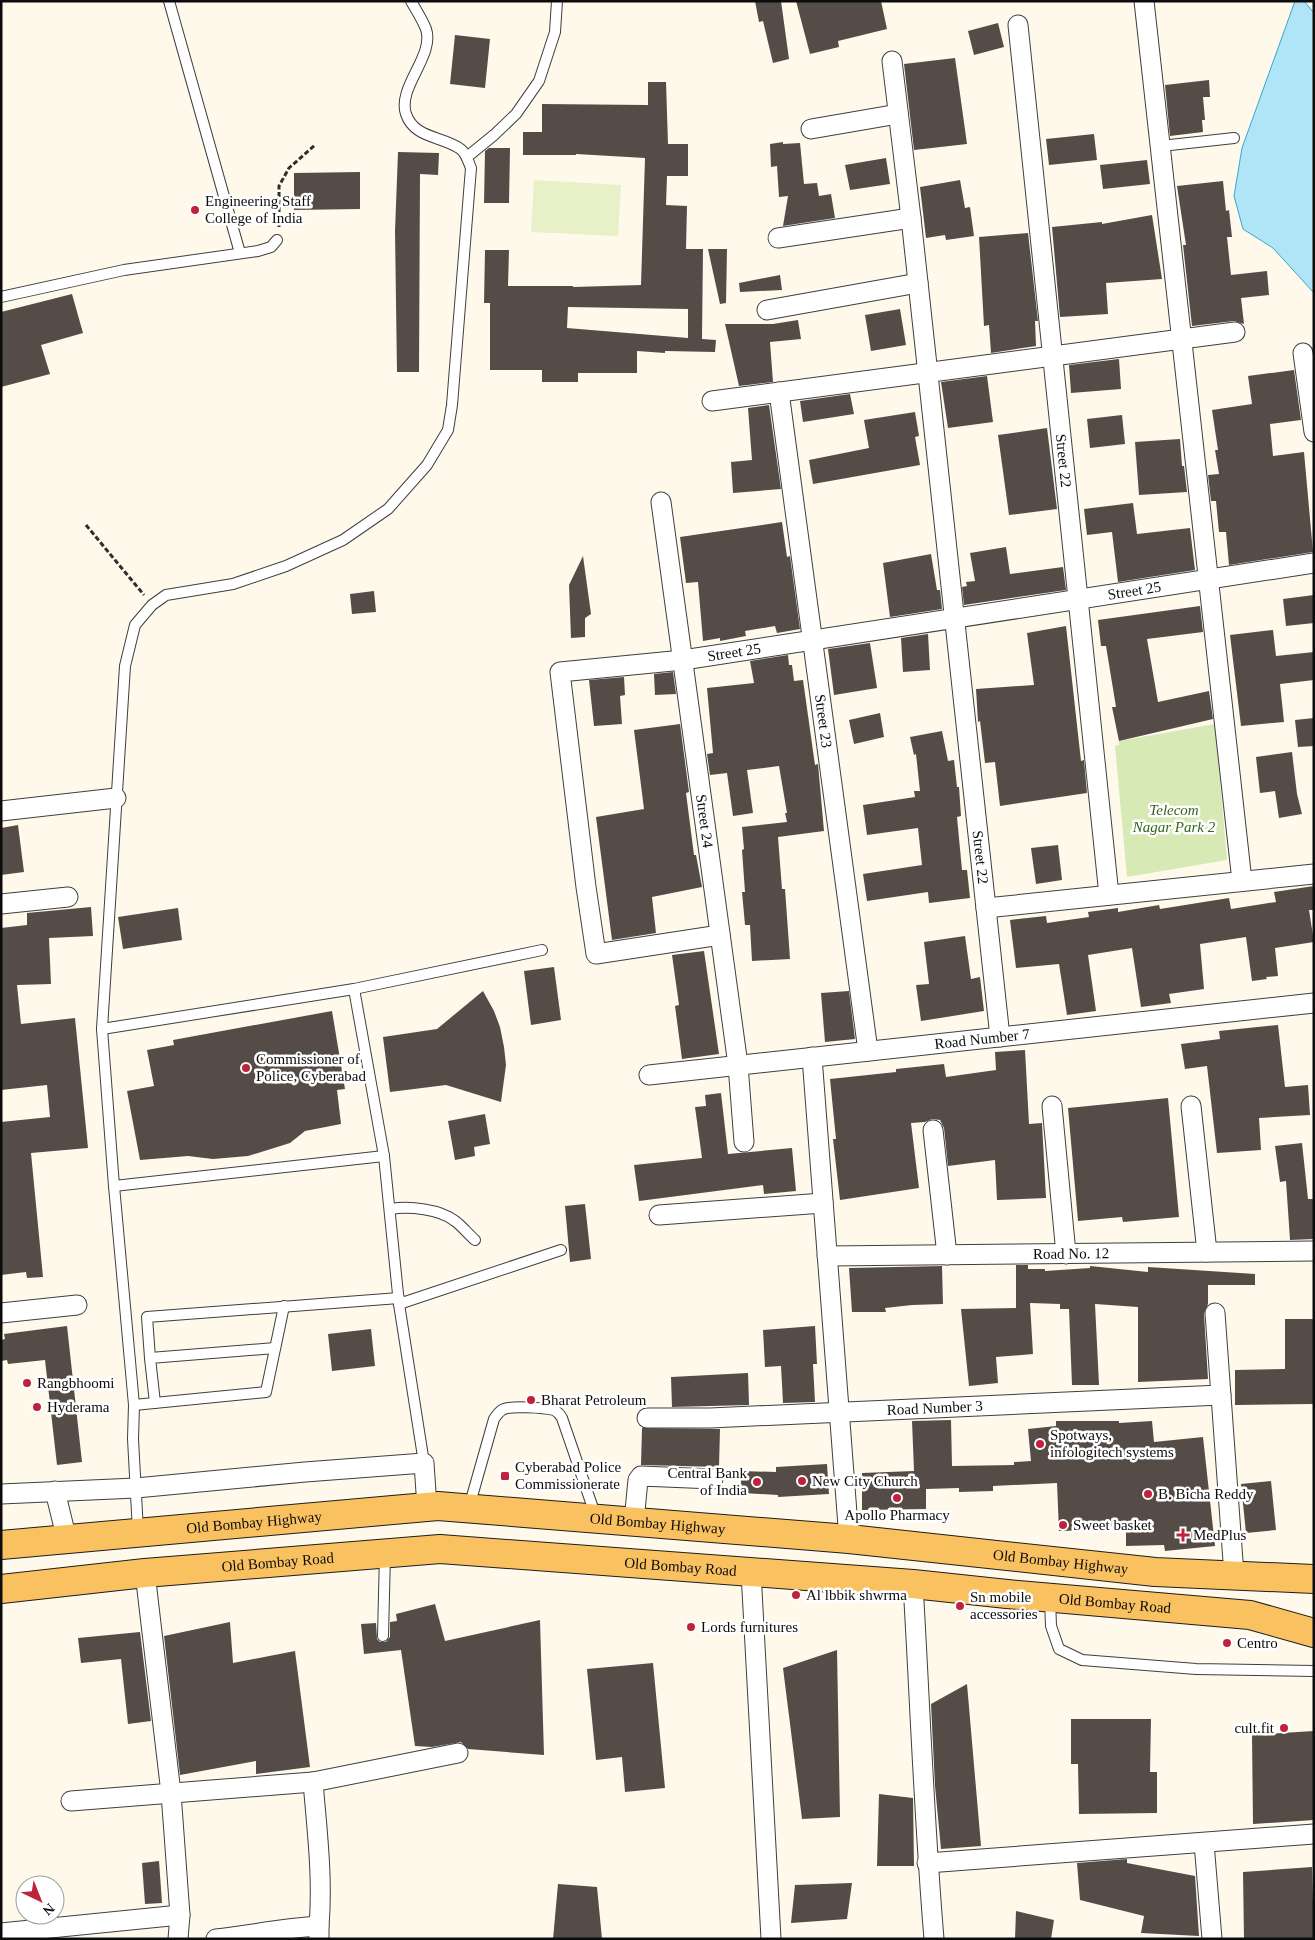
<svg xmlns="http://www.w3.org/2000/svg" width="1315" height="1940" viewBox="0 0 1315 1940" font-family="'Times New Roman',serif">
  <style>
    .green { fill: #d7e9b5 }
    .pitch { fill: #e7f0c7 }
    .water { fill: #b0e5f7; stroke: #36a6cf }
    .building { fill: #554c48; fill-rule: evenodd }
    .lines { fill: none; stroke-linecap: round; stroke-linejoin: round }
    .lane-casing { stroke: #3f3f3f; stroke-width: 12 }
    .street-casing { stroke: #3f3f3f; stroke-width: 21 }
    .primary-casing { stroke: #1d1d1d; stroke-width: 30 }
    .path { stroke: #2e2e2e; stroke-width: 3; stroke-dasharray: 5 2.5; stroke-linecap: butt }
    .lane { stroke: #fff; stroke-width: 10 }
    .street { stroke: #fff; stroke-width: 19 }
    .primary { stroke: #fac160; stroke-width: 28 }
    .poi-dot { fill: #be233e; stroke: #fff; stroke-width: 2 }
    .labels { text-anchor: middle; stroke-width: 5; stroke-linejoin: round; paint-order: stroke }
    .poi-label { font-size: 15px; fill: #0c0c0c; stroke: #fff; text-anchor: start }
    .street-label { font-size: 15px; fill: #0c0c0c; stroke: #fff }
    .park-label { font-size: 15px; font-style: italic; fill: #35641c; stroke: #fff }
  </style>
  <rect width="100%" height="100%" fill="#fff9eb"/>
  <polygon class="green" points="1215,724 1227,860 1127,877 1115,746 1119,745 1119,741"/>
  <polygon class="pitch" points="534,180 621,185 618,236 531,232"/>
  <polygon class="water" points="1295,1 1304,1 1314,13 1314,293 1273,248 1243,229 1234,196 1242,148"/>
  <g class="building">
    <polygon points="755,1 781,1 789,59 773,63 763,21 759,22"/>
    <polygon points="796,1 881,1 887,29 838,41 839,47 810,54"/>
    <polygon points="998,23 1004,47 974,55 968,31"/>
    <polygon points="455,35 490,39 485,88 450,84"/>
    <polygon points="955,58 967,144 914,150 904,64"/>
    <polygon points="1209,80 1210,97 1203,97 1205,120 1202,120 1203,132 1170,136 1165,85"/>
    <path d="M648,82H666L668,144H688V176H667L666,205L687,206L686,249H703L702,339L716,340L715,352L665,351V353L637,351V373H578V382H542V370H490V303H484L485,250H509L508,286H573V287L641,285L645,158L576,154V155H523V132H542V104L648,105ZM568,307L688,309V338L567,328Z"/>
    <polygon points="1094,134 1097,160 1049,165 1046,139"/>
    <polygon points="783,142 783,144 800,143 804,184 817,183 819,196 831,194 835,218 783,226 788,196 779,197 777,166 771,167 770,144"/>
    <polygon points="489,148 510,148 509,203 484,203 485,151"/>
    <polygon points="398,152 439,153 438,175 420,174 419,372 397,372 395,231"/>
    <polygon points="886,158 890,184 850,190 845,165"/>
    <polygon points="1147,160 1150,184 1103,189 1100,165"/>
    <polygon points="360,172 360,209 294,210 294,173"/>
    <polygon points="960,180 965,208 970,207 974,236 946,240 945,235 926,238 920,187"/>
    <polygon points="1223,181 1226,211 1229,210 1232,237 1227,237 1231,275 1267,271 1269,295 1241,298 1244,324 1234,321 1192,326 1183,245 1186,245 1177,186"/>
    <polygon points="1152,215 1162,279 1106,283 1108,314 1060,317 1052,227 1102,222 1102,224"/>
    <polygon points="1028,233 1038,321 1035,321 1036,346 991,353 989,325 984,326 979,237"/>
    <polygon points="708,249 727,249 726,303 720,304"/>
    <polygon points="780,275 782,290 740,292 739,283"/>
    <polygon points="72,294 83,333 41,345 50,374 1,387 1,312"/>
    <polygon points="900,309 906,345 871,351 865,315"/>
    <polygon points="798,320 801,339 770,342 773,382 739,386 725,324 773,324"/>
    <polygon points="1119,359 1121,389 1071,393 1069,365"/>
    <polygon points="1294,370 1301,420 1270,424 1273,456 1304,452 1313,552 1229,565 1226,532 1219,532 1216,501 1211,501 1208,475 1219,474 1215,450 1218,450 1212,410 1252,404 1248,376"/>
    <polygon points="987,376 993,422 948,428 941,382"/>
    <polygon points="850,394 854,414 803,422 800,401"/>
    <polygon points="769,405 781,489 733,493 731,462 752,460 748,408"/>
    <polygon points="915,412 919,436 915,437 920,465 813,484 809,460 869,448 864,420"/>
    <polygon points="1122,415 1125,444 1090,448 1087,419"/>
    <polygon points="1047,428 1057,509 1009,515 998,435"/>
    <polygon points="1180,439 1182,466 1184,466 1187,492 1139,495 1135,442"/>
    <polygon points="1133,503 1137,534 1190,528 1195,570 1118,582 1112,532 1087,535 1084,509"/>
    <polygon points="782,522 787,557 790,556 800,629 777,633 775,626 745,631 746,636 720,641 720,638 703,641 698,582 686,583 680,537"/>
    <polygon points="1006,547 1010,574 1063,567 1066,590 964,605 962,587 967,586 966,582 975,581 970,553"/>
    <polygon points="931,554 937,590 940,590 942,609 890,617 883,563"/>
    <polygon points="583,556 591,614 585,618 585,637 571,638 569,585"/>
    <polygon points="374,591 376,612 352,614 350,594"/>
    <polygon points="1314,595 1314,623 1286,626 1283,599"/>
    <polygon points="1200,606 1203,632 1147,639 1158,702 1209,691 1213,719 1119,741 1112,707 1116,707 1106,646 1101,646 1098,620"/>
    <polygon points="1066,626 1081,761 1084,760 1087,793 1000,806 995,762 985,763 980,721 978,722 976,689 1034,685 1027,633"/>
    <polygon points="1273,630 1276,656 1314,652 1314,680 1280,684 1284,722 1241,726 1230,635"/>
    <polygon points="928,634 930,670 903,672 901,638"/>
    <polygon points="870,643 877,688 834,695 828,649"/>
    <polygon points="788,655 789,665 792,665 794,681 803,680 815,765 818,764 824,831 778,837 782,889 785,889 790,959 752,961 750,925 745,925 742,892 745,892 742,850 744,849 742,827 787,822 785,813 787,813 779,766 747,770 753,813 733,816 727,773 710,775 707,754 713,753 707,688 754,683 750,661"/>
    <polygon points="673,672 676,694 655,695 654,674"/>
    <polygon points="624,677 625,695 620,696 622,724 594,726 589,680"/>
    <polygon points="880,713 884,737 854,744 849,720"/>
    <polygon points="1314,718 1314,746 1298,747 1295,720"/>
    <polygon points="680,724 689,792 686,793 694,855 696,855 702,887 652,897 656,933 612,940 596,817 644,809 634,730"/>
    <polygon points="942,731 948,761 954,760 957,787 959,787 961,816 957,817 962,870 967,870 970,898 929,903 928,892 867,901 863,874 922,865 918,828 867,835 863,805 915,797 914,791 920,791 916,754 914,755 910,737"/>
    <polygon points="1292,752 1297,794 1302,814 1279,818 1275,791 1260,793 1256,757"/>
    <polygon points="18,825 24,872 1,875 1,828"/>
    <polygon points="1058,845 1062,880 1036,884 1031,848"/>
    <polygon points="1314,886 1314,910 1309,910 1314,942 1275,948 1278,976 1266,977 1267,979 1252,981 1246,937 1200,944 1204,989 1169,994 1171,1003 1141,1007 1132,948 1088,955 1096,1011 1067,1015 1059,964 1016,968 1010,920 1046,916 1047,923 1089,917 1088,912 1118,908 1118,912 1159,905 1160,909 1229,898 1231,909 1276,902 1274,892"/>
    <polygon points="91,907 93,936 49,938 51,984 17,985 21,1024 75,1018 88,1148 31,1153 43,1277 27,1278 26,1272 1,1275 1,1122 50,1117 47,1085 1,1090 1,928 27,925 27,913"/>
    <polygon points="178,908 182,940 123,949 118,917"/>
    <polygon points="965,936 971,979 980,977 984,1011 921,1021 916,985 929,984 924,942"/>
    <polygon points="704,951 719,1054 682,1059 675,1006 679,1005 672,955"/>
    <polygon points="554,967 561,1020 531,1025 524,971"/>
    <polygon points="483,991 494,1011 500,1027 504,1047 506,1065 501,1102 446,1085 390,1092 383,1037 437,1029"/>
    <polygon points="849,991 855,1039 825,1042 821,993"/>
    <polygon points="332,1011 345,1089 337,1090 341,1124 305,1131 290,1143 248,1156 213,1159 188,1156 140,1160 127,1091 154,1086 147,1050 174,1045 173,1040"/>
    <polygon points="1278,1025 1285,1087 1308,1085 1310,1115 1259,1118 1261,1150 1217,1153 1207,1066 1185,1069 1181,1044 1220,1039 1219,1031"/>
    <polygon points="1025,1050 1029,1124 1042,1123 1046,1198 997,1200 995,1160 948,1166 944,1128 940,1120 932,1119 925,1122 911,1123 919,1188 840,1200 833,1139 836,1139 830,1079 896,1072 896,1069 944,1064 946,1077 996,1070 995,1052"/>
    <polygon points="721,1093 728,1154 792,1148 796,1191 764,1194 763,1185 639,1201 634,1165 702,1158 695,1107 706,1106 705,1095"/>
    <polygon points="1168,1098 1179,1217 1123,1222 1122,1217 1078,1221 1068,1108"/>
    <polygon points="485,1114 490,1144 474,1147 475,1156 455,1160 448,1121"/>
    <polygon points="1302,1143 1308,1199 1314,1199 1314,1239 1290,1240 1286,1181 1280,1182 1275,1146"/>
    <polygon points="585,1204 591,1259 570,1262 565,1206"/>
    <polygon points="1016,1265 1028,1265 1028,1269 1045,1269 1045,1271 1090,1268 1090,1266 1148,1272 1148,1267 1255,1274 1255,1285 1208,1285 1208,1304 1204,1314 1208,1379 1138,1382 1138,1307 1095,1304 1099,1385 1072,1385 1069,1309 1060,1309 1060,1304 1030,1303 1033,1354 996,1357 998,1383 969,1386 961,1309 1016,1308"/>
    <polygon points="942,1266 943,1304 912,1305 885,1308 886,1312 852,1312 849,1268"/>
    <polygon points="1285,1319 1313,1319 1314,1404 1235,1405 1235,1370 1285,1369"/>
    <polygon points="67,1326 82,1462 57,1465 45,1360 8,1364 7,1360 1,1361 1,1340 5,1339 4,1334"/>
    <polygon points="815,1326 817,1364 813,1364 815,1402 783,1403 781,1366 765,1367 763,1330"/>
    <polygon points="371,1329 375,1366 332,1371 328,1334"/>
    <polygon points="748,1373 749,1405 672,1407 671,1377"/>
    <polygon points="951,1420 952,1466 1014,1465 1014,1462 1031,1461 1028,1429 1056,1426 1056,1421 1119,1421 1119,1423 1152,1421 1154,1442 1203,1437 1215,1546 1165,1551 1164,1545 1126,1546 1126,1525 1092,1526 1092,1530 1059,1531 1057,1483 993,1486 993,1491 959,1492 959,1488 926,1489 926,1509 862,1510 862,1473 914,1471 912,1421"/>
    <polygon points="642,1428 720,1429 719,1467 641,1465"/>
    <polygon points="827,1464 829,1494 778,1497 778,1495 742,1493 740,1471 776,1472 776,1467"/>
    <polygon points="1271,1481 1276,1530 1246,1533 1241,1484"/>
    <polygon points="435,1604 445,1641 540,1620 544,1755 468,1749 461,1742 432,1747 415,1746 401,1650 364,1654 361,1624 376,1623 377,1639 380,1642 386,1642 390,1637 390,1622 397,1621 396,1614"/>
    <polygon points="230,1622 233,1663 295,1651 310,1767 256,1774 256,1761 180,1775 164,1636"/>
    <polygon points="140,1632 151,1721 128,1724 121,1659 81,1663 78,1638"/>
    <polygon points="837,1650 840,1817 802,1819 783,1668"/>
    <polygon points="653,1663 665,1788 625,1792 622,1757 596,1760 587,1669"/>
    <polygon points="967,1684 981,1846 941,1849 935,1786 931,1704"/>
    <polygon points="1071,1719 1151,1719 1150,1772 1157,1772 1157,1813 1079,1814 1078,1764 1071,1764"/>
    <polygon points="1314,1731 1314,1820 1253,1824 1252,1735"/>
    <polygon points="879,1794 913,1798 914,1866 877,1866"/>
    <polygon points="1127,1859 1127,1863 1195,1876 1199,1936 1141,1933 1144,1916 1080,1900 1077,1863"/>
    <polygon points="159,1861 162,1903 145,1904 142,1863"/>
    <polygon points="1312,1867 1314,1939 1244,1939 1243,1872"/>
    <polygon points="852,1883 847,1919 791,1923 795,1885"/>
    <polygon points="558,1884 597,1887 602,1939 553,1939"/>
    <polygon points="1016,1911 1054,1920 1051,1939 1015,1939"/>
  </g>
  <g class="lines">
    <g class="lane-casing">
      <g id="lane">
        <polyline points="169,1 240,253"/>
        <polyline points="1161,146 1234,138"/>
        <polyline points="467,157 494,135 516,114 539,81 555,32 557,1"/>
        <polyline points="1,297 124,270 258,251 271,247 277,240"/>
        <polyline points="354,989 542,950"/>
        <polyline points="102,1029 354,989 384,1156 399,1304 424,1463"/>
        <polyline points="114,1186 384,1156"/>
        <path d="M391,1209C409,1206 440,1209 455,1221C462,1226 468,1234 475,1240"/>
        <polyline points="399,1304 561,1250"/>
        <polyline points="150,1358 147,1317 399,1298"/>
        <polyline points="155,1403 150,1358 275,1348"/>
        <polyline points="134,1405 266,1392 284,1306"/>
        <path d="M469,1507L494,1419C496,1416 499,1412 502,1410C509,1405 545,1408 554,1410C558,1412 560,1414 562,1418L596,1517"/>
        <path d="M138,1531L133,1439L134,1405L114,1186L102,1029L125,666L135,625L152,605L166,595L233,584L286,566L343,540L388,509L427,465L448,430L452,405L471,168C468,161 466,152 459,148C441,136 414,138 406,114C397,87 435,56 426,29C422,19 416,10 411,1"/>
        <polyline points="1050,1599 1051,1626 1059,1649 1082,1660 1196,1669 1314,1671"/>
        <polyline points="383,1636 385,1554"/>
      </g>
    </g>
    <g class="street-casing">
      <g id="street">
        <polyline points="1144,1 1242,881"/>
        <path id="s1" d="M1018,25L1109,895"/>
        <path id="s2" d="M892,61L911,218L1000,1037"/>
        <polyline points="811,129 898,114"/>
        <polyline points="778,238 911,218"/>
        <polyline points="767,310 918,283"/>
        <polyline points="1303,353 1314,432"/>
        <path id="s3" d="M779,392L868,1051"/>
        <polyline points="712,401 1235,332"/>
        <path id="s4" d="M661,502L738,1065L744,1142"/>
        <polyline points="1,811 116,798"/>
        <polyline points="1,904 68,897"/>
        <polyline points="986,908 1314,874"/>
        <path id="s5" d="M720,935L596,954L586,887L560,672L683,660L1314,563"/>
        <polyline points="812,1057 849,1539"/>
        <path id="s6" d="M649,1075L1314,1003"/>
        <polyline points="1052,1106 1066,1254"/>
        <polyline points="1191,1106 1207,1252"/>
        <polyline points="933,1130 947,1255"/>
        <polyline points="659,1215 823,1203"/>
        <path id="s7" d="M827,1256L1314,1251"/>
        <polyline points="1,1313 77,1305"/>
        <polyline points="1215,1313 1234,1575"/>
        <path id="s8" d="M647,1418H710L1221,1395"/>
        <polyline points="55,1491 67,1540"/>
        <polyline points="1,1494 136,1488 305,1472 424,1463 427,1507"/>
        <polyline points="634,1521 638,1480 641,1476 713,1479"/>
        <polyline points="751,1572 771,1939"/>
        <polyline points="145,1573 171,1793 180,1915 178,1939"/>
        <path d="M913,1584C920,1702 924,1821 934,1939"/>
        <path d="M313,1782C317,1830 323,1878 319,1926"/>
        <polyline points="71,1801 313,1782 458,1753"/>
        <polyline points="1204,1843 1212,1939"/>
        <polyline points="927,1863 1314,1834"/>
        <polyline points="1,1933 180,1915"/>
        <path d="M216,1939C251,1935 284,1928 319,1926V1938"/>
      </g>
    </g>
    <g class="primary-casing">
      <g id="primary">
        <path id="s9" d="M1,1545L438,1506L849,1539L1155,1572L1314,1579"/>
        <path id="s10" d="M1,1589L145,1573L440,1549L913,1584L1007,1594L1250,1615L1314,1633"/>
      </g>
    </g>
    <g class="path">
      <polyline points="279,227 279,186 289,168 315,145"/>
      <polyline points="86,525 144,595"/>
    </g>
    <use href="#lane" class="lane"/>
    <use href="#street" class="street"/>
    <use href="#primary" class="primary"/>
  </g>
  <g class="poi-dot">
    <circle cx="195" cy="210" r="5"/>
    <circle cx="246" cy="1068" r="5"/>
    <circle cx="27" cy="1383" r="5"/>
    <circle cx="531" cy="1400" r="5"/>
    <circle cx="37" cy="1407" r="5"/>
    <circle cx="1040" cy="1444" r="5"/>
    <rect x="500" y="1471" width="10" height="10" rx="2.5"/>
    <circle cx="802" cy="1481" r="5"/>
    <circle cx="757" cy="1482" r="5"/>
    <circle cx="1148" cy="1494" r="5"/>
    <circle cx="897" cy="1498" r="5"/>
    <circle cx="1063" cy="1525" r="5"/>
    <path d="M1180.5 1527.5h5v5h5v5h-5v5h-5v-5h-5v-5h5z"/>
    <circle cx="796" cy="1595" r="5"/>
    <circle cx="960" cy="1606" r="5"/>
    <circle cx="691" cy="1627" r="5"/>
    <circle cx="1227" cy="1643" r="5"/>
    <circle cx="1284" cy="1728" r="5"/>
  </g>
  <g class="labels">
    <g class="poi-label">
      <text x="205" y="206">Engineering Staff<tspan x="205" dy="17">College of India</tspan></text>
      <text x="256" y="1064">Commissioner of<tspan x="256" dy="17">Police, Cyberabad</tspan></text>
      <text x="37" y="1388">Rangbhoomi</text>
      <text x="541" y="1405">Bharat Petroleum</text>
      <text x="47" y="1412">Hyderama</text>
      <text x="1050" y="1440">Spotways,<tspan x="1050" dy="17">infologitech systems</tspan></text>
      <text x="515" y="1472">Cyberabad Police<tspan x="515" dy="17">Commissionerate</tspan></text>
      <text x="747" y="1478" text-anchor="end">Central Bank<tspan x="747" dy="17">of India</tspan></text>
      <text x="812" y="1486">New City Church</text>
      <text x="1158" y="1499">B. Bicha Reddy</text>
      <text x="897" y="1520" text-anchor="middle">Apollo Pharmacy</text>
      <text x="1073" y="1530">Sweet basket</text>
      <text x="1193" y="1540">MedPlus</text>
      <text x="806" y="1600">Al lbbik shwrma</text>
      <text x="970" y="1602">Sn mobile<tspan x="970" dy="17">accessories</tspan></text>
      <text x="701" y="1632">Lords furnitures</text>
      <text x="1237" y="1648">Centro</text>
      <text x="1274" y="1733" text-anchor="end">cult.fit</text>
    </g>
    <g class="street-label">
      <text dy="5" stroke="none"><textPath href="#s1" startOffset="438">Street 22</textPath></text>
      <text dy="5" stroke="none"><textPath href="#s5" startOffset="990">Street 25</textPath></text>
      <text dy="5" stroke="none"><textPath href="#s5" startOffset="585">Street 25</textPath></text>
      <text dy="5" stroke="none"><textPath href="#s3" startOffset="332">Street 23</textPath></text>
      <text dy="5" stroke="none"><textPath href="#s4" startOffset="322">Street 24</textPath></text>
      <text dy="5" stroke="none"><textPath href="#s2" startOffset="801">Street 22</textPath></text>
      <text dy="5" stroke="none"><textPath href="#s6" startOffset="335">Road Number 7</textPath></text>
      <text dy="5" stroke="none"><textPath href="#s7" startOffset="244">Road No. 12</textPath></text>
      <text dy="5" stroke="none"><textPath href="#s8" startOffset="288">Road Number 3</textPath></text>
      <text dy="5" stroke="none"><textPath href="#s9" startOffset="254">Old Bombay Highway</textPath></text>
      <text dy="5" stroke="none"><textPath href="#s9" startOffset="659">Old Bombay Highway</textPath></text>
      <text dy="5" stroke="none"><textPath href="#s10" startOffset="278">Old Bombay Road</textPath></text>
      <text dy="5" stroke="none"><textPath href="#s9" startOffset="1064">Old Bombay Highway</textPath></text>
      <text dy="5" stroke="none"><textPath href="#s10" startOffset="682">Old Bombay Road</textPath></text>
      <text dy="5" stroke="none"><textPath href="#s10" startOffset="1118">Old Bombay Road</textPath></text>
    </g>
    <g class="park-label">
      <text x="1174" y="815">Telecom<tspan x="1174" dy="17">Nagar Park 2</tspan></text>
    </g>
  </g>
  <rect width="1315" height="1940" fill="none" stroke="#0c0c0c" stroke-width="5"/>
  <g transform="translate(40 1900) rotate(137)"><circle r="24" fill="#ffffff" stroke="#9e9e9e"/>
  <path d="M0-4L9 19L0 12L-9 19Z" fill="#be233e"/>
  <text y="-8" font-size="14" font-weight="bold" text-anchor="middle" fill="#0c0c0c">N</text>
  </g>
</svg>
